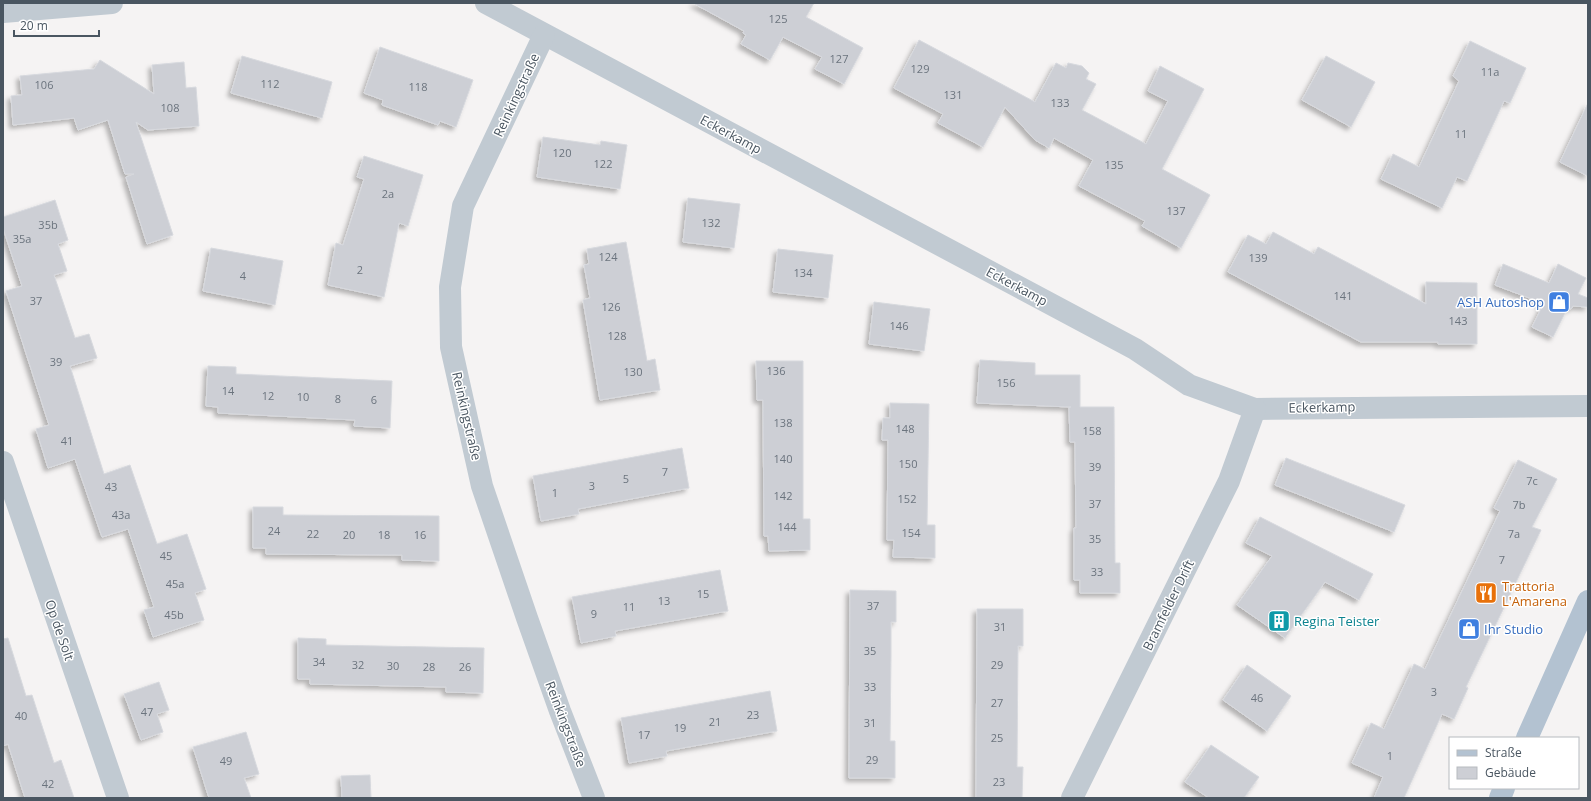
<svg xmlns="http://www.w3.org/2000/svg" width="1591" height="801" viewBox="0 0 1591 801" font-family="'Open Sans',sans-serif">
  <style>
    .building { fill: #cdcfd5; stroke: #d7d9de; filter: url(#shadow) }
    .lines { fill: none; stroke-linecap: round; stroke-linejoin: round }
    .minor { stroke: #c1cad2; stroke-width: 22 }
    .major { stroke: #b3c2d1; stroke-width: 22 }
    .labels { text-anchor: middle; stroke-width: 3; stroke-linejoin: round; paint-order: stroke }
    .number-label { font-size: 11px; fill: #6b747e }
    .street-label { font-size: 13px; fill: #4a5661; stroke: #fff }
    .shop-label { font-size: 13px; fill: #366cbe; stroke: #fff; text-anchor: end }
    .food-label { font-size: 13px; fill: #c56008; stroke: #fff; text-anchor: start }
    .culture-label { font-size: 13px; fill: #0d838f; stroke: #fff; text-anchor: start }
  </style>
  <defs>
    <filter id="shadow"><feDropShadow dx="-3.5" dy="3.5" stdDeviation="2" flood-color="#0004"/></filter>
  </defs>
  <rect width="100%" height="100%" fill="#f5f3f3"/>
  <g class="building">
    <polygon points="693,3 814,3 806,17 863,48 844,84 815,69 822,57 783,37 770,60 741,44 746,35 743,33 744,31"/>
    <polygon points="919,40 1035,102 1056,63 1066,68 1068,63 1082,66 1089,73 1086,79 1096,84 1082,110 1146,144 1168,101 1148,91 1160,66 1204,89 1162,169 1210,195 1181,248 1142,226 1145,221 1079,186 1093,160 1054,138 1049,148 1035,140 1005,107 983,147 938,123 943,114 894,88"/>
    <polygon points="1470,41 1526,68 1510,103 1504,101 1467,181 1457,177 1442,208 1381,179 1393,154 1419,167 1459,81 1453,76"/>
    <polygon points="380,47 473,80 456,127 440,121 438,125 382,105 383,100 364,93"/>
    <polygon points="242,56 332,82 322,118 231,93"/>
    <polygon points="1326,56 1375,82 1351,127 1302,100"/>
    <polygon points="100,60 154,94 152,65 184,62 186,88 196,87 199,126 148,130 136,122 173,235 147,244 126,177 134,174 125,174 108,120 78,130 74,118 13,125 11,96 22,95 20,76 94,69"/>
    <polygon points="1588,103 1588,176 1560,162"/>
    <polygon points="543,137 600,145 601,141 627,145 620,189 537,177"/>
    <polygon points="364,156 423,175 408,226 399,223 384,297 328,285 336,243 343,245 364,179 357,177"/>
    <polygon points="688,198 740,204 734,248 683,242"/>
    <polygon points="55,200 68,240 58,244 67,271 54,275 75,338 89,334 97,358 70,366 104,474 130,465 157,544 187,534 206,589 195,593 204,620 153,637 144,610 154,607 128,529 102,537 75,459 48,468 36,429 49,425 6,291 22,286 3,228 3,217"/>
    <polygon points="1273,232 1314,254 1318,247 1426,304 1426,282 1477,283 1477,344 1438,344 1438,342 1361,342 1228,272 1248,235 1266,244"/>
    <polygon points="626,242 647,361 655,359 660,390 600,400 583,300 590,298 584,265 589,264 587,249"/>
    <polygon points="211,248 283,261 275,305 203,291"/>
    <polygon points="778,249 833,255 828,298 773,292"/>
    <polygon points="1503,264 1549,283 1558,264 1586,278 1578,294 1588,298 1588,307 1573,306 1571,309 1568,307 1553,337 1532,327 1543,305 1539,305 1540,302 1495,285"/>
    <polygon points="874,302 930,309 924,351 869,344"/>
    <polygon points="980,360 1035,363 1035,375 1080,375 1080,407 1114,407 1115,563 1120,563 1120,593 1080,593 1080,580 1074,580 1074,528 1076,528 1075,442 1070,442 1069,407 1071,407 977,403"/>
    <polygon points="756,361 803,361 803,519 810,519 810,550 769,551 768,536 764,536 763,400 757,400"/>
    <polygon points="208,366 236,367 236,374 392,381 390,428 354,426 355,420 218,413 218,407 206,406"/>
    <polygon points="890,403 929,404 927,525 935,525 935,558 893,557 894,540 887,540 888,440 882,440 883,418 890,418"/>
    <polygon points="682,448 689,488 578,509 579,514 541,521 533,476"/>
    <polygon points="1286,458 1405,505 1394,532 1275,485"/>
    <polygon points="1518,460 1557,479 1532,527 1541,530 1466,687 1468,688 1454,719 1442,714 1404,798 1374,798 1383,777 1352,763 1371,723 1384,729 1414,664 1425,669 1500,511 1494,508"/>
    <polygon points="253,507 283,507 283,515 439,516 439,561 402,560 402,555 266,554 266,548 253,548"/>
    <polygon points="1260,517 1373,574 1359,600 1325,582 1285,638 1237,605 1272,556 1246,543"/>
    <polygon points="720,570 728,611 615,631 616,636 581,643 572,597"/>
    <polygon points="850,590 896,591 896,622 891,622 891,656 890,741 895,741 895,778 849,778"/>
    <polygon points="977,609 1023,609 1023,646 1018,646 1017,767 1023,767 1022,798 976,798"/>
    <polygon points="8,638 26,696 32,695 54,763 61,760 74,798 25,798 8,744 3,746 3,639"/>
    <polygon points="298,638 326,639 326,645 484,648 483,693 446,692 446,687 310,684 310,679 298,679"/>
    <polygon points="1247,665 1291,696 1267,731 1223,700"/>
    <polygon points="159,682 169,710 157,714 163,732 141,740 124,694"/>
    <polygon points="770,691 777,731 666,751 667,756 629,763 621,718"/>
    <polygon points="246,732 259,774 244,778 251,798 209,798 193,747"/>
    <polygon points="1211,745 1259,777 1244,798 1209,798 1185,782"/>
    <polygon points="370,775 371,798 342,798 341,776"/>
  </g>
  <g class="lines">
    <g class="minor">
      <polyline points="486,3 1135,349 1189,385 1255,409 1588,406"/>
      <polyline points="3,12 112,3"/>
      <polyline points="544,35 463,206 450,287 451,347 482,486 527,618 560,711 594,798"/>
      <polyline points="3,462 118,798"/>
      <polyline points="1072,798 1229,481 1255,409"/>
    </g>
    <g class="major">
      <polyline points="1527,738 1588,601"/>
      <polyline points="1500,798 1504,788"/>
    </g>
  </g>
  <defs>
    <g id="shop-square" transform="scale(1.15)"><rect x="-9" y="-9" width="18" height="18" rx="4" fill="#3f7fe0" stroke="#fff"/><path d="M-5-2.5h2.3a2.7 3.5 0 0 1 5.4 0H5L5.5 6h-11ZM-1.5-2.5h3a1.5 2.3 0 0 0-3 0Z" fill="#fff"/></g>
    <g id="restaurant-square" transform="scale(1.15)"><rect x="-9" y="-9" width="18" height="18" rx="4" fill="#e8710a" stroke="#fff"/><path d="M-5-6h1v4h1v-4h1v4h1v-4h1v5L-1.5 .5V6h-2V.5L-5-1ZM5-6V6H3V1.5H1.5Q1.5-4 5-6Z" fill="#fff"/></g>
    <g id="building-square" transform="scale(1.15)"><rect x="-9" y="-9" width="18" height="18" rx="4" fill="#0f9aa8" stroke="#fff"/><path d="M-4-6H4V6H1V3H-1V6H-4ZM-2.5-4.3h1.7v1.8h-1.7ZM.8-4.3h1.7v1.8H.8ZM-2.5-1h1.7V.8h-1.7ZM.8-1h1.7V.8H.8Z" fill="#fff"/></g>
  </defs>
  <g fill-rule="evenodd">
    <use href="#shop-square" x="1559" y="302"/>
    <use href="#restaurant-square" x="1486" y="593"/>
    <use href="#building-square" x="1279" y="621"/>
    <use href="#shop-square" x="1469" y="629"/>
  </g>
  <g class="labels">
    <g class="number-label">
      <text x="778" y="23">125</text>
      <text x="839" y="63">127</text>
      <text x="920" y="73">129</text>
      <text x="1490" y="76">11a</text>
      <text x="270" y="88">112</text>
      <text x="44" y="89">106</text>
      <text x="418" y="91">118</text>
      <text x="953" y="99">131</text>
      <text x="1060" y="107">133</text>
      <text x="170" y="112">108</text>
      <text x="1461" y="138">11</text>
      <text x="562" y="157">120</text>
      <text x="603" y="168">122</text>
      <text x="1114" y="169">135</text>
      <text x="388" y="198">2a</text>
      <text x="1176" y="215">137</text>
      <text x="711" y="227">132</text>
      <text x="48" y="229">35b</text>
      <text x="22" y="243">35a</text>
      <text x="608" y="261">124</text>
      <text x="1258" y="262">139</text>
      <text x="360" y="274">2</text>
      <text x="803" y="277">134</text>
      <text x="243" y="280">4</text>
      <text x="1343" y="300">141</text>
      <text x="36" y="305">37</text>
      <text x="611" y="311">126</text>
      <text x="1458" y="325">143</text>
      <text x="899" y="330">146</text>
      <text x="617" y="340">128</text>
      <text x="56" y="366">39</text>
      <text x="776" y="375">136</text>
      <text x="633" y="376">130</text>
      <text x="1006" y="387">156</text>
      <text x="228" y="395">14</text>
      <text x="268" y="400">12</text>
      <text x="303" y="401">10</text>
      <text x="338" y="403">8</text>
      <text x="374" y="404">6</text>
      <text x="783" y="427">138</text>
      <text x="905" y="433">148</text>
      <text x="1092" y="435">158</text>
      <text x="67" y="445">41</text>
      <text x="783" y="463">140</text>
      <text x="908" y="468">150</text>
      <text x="1095" y="471">39</text>
      <text x="665" y="476">7</text>
      <text x="626" y="483">5</text>
      <text x="1532" y="485">7c</text>
      <text x="592" y="490">3</text>
      <text x="111" y="491">43</text>
      <text x="555" y="497">1</text>
      <text x="783" y="500">142</text>
      <text x="907" y="503">152</text>
      <text x="1095" y="508">37</text>
      <text x="1519" y="509">7b</text>
      <text x="121" y="519">43a</text>
      <text x="787" y="531">144</text>
      <text x="274" y="535">24</text>
      <text x="911" y="537">154</text>
      <text x="313" y="538">22</text>
      <text x="1514" y="538">7a</text>
      <text x="349" y="539">20</text>
      <text x="384" y="539">18</text>
      <text x="420" y="539">16</text>
      <text x="1095" y="543">35</text>
      <text x="166" y="560">45</text>
      <text x="1502" y="564">7</text>
      <text x="1097" y="576">33</text>
      <text x="175" y="588">45a</text>
      <text x="703" y="598">15</text>
      <text x="664" y="605">13</text>
      <text x="873" y="610">37</text>
      <text x="629" y="611">11</text>
      <text x="594" y="618">9</text>
      <text x="174" y="619">45b</text>
      <text x="1000" y="631">31</text>
      <text x="870" y="655">35</text>
      <text x="319" y="666">34</text>
      <text x="358" y="669">32</text>
      <text x="997" y="669">29</text>
      <text x="393" y="670">30</text>
      <text x="429" y="671">28</text>
      <text x="465" y="671">26</text>
      <text x="870" y="691">33</text>
      <text x="1434" y="696">3</text>
      <text x="1257" y="702">46</text>
      <text x="997" y="707">27</text>
      <text x="147" y="716">47</text>
      <text x="753" y="719">23</text>
      <text x="21" y="720">40</text>
      <text x="715" y="726">21</text>
      <text x="870" y="727">31</text>
      <text x="680" y="732">19</text>
      <text x="644" y="739">17</text>
      <text x="997" y="742">25</text>
      <text x="1390" y="760">1</text>
      <text x="872" y="764">29</text>
      <text x="226" y="765">49</text>
      <text x="999" y="786">23</text>
      <text x="48" y="788">42</text>
    </g>
    <g class="street-label">
      <text transform="translate(516 95) rotate(-65)" y="5">Reinkingstraße</text>
      <text transform="translate(731 134) rotate(28)" y="5">Eckerkamp</text>
      <text transform="translate(1017 286) rotate(28)" y="5">Eckerkamp</text>
      <text transform="translate(1322 407) rotate(-1)" y="5">Eckerkamp</text>
      <text transform="translate(467 416) rotate(77)" y="5">Reinkingstraße</text>
      <text transform="translate(1168 605) rotate(-64)" y="5">Bramfelder Drift</text>
      <text transform="translate(60 630) rotate(71)" y="5">Op de Solt</text>
      <text transform="translate(566 724) rotate(69)" y="5">Reinkingstraße</text>
    </g>
    <g class="shop-label">
      <text x="1544" y="307">ASH Autoshop</text>
      <text x="1484" y="634" text-anchor="start">Ihr Studio</text>
    </g>
    <g class="food-label">
      <text x="1502" y="591">Trattoria<tspan x="1502" dy="15">L'Amarena</tspan></text>
    </g>
    <g class="culture-label">
      <text x="1294" y="626">Regina Teister</text>
    </g>
  </g>
  <rect width="1591" height="801" fill="none" stroke="#4a5661" stroke-width="8"/>
  <rect x="1449" y="737" width="130" height="52" fill="#ffffff" stroke="#b7bbc0"/>
  <rect x="1457" y="750" width="20" height="6" fill="#b3c2d1" stroke="#b7bbc0"/>
  <text x="1485" y="757" font-size="12" fill="#4a5661">Straße</text>
  <rect x="1457" y="767" width="20" height="12" fill="#cdcfd5" stroke="#b7bbc0"/>
  <text x="1485" y="777" font-size="12" fill="#4a5661">Gebäude</text>
  <path d="M14 30v6h85v-6" fill="none" stroke="#4a5661" stroke-width="2"/>
  <text x="20" y="30" font-size="12" fill="#4a5661" stroke="#ffffff" stroke-width="3" paint-order="stroke">20 m</text>
</svg>
